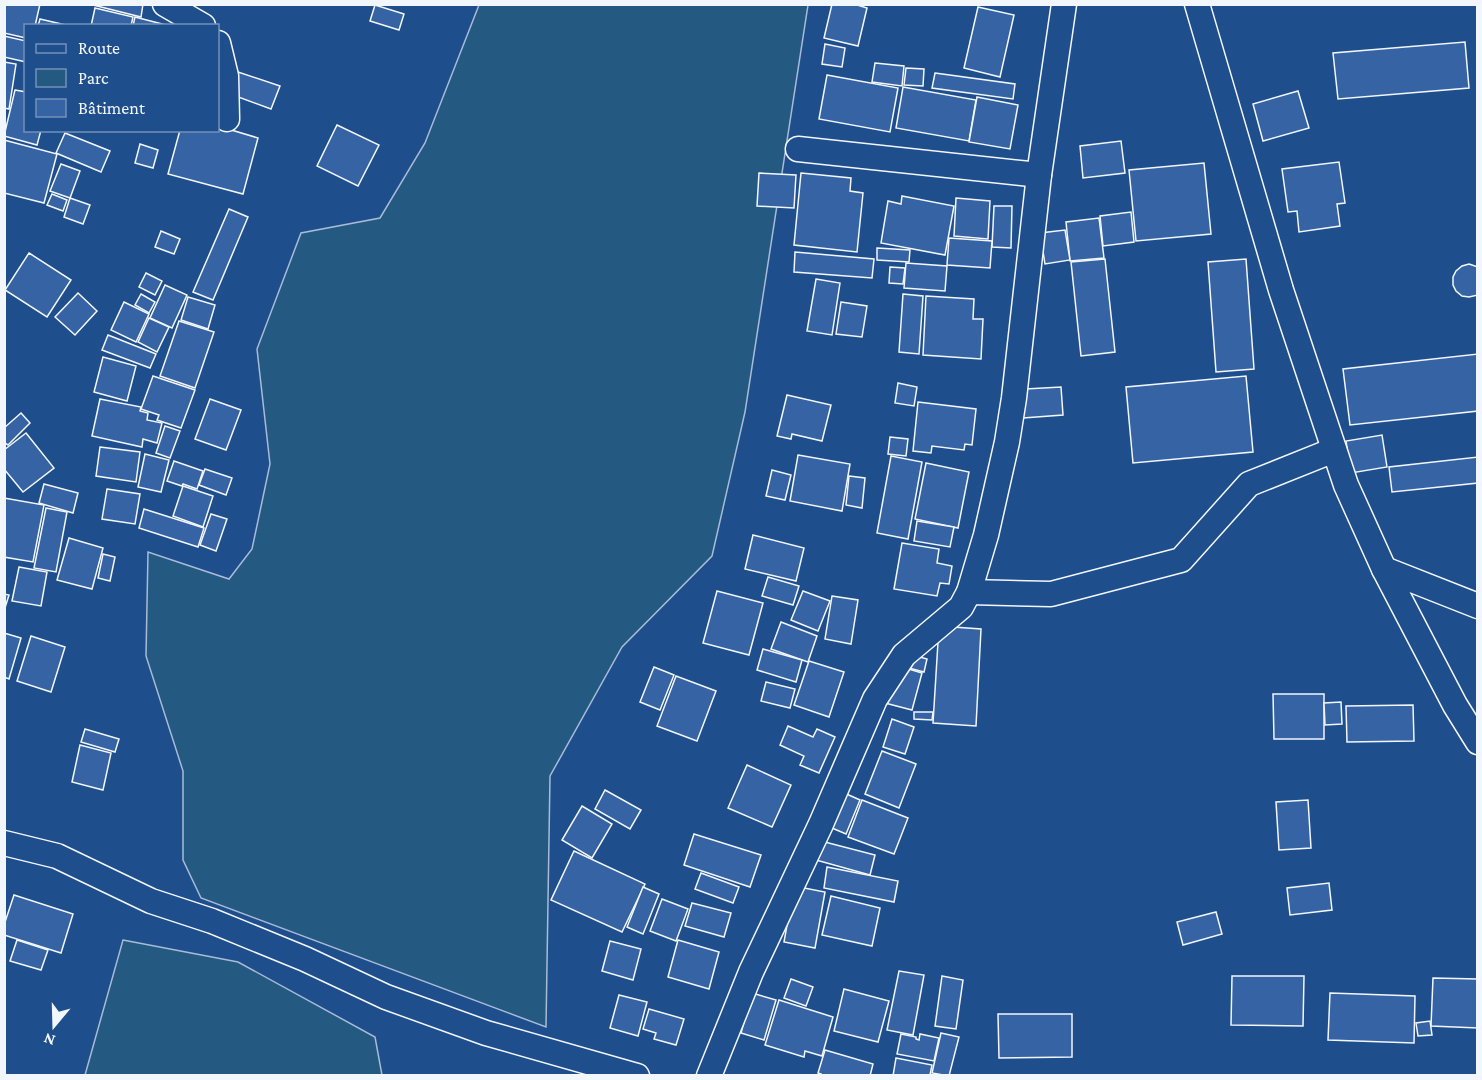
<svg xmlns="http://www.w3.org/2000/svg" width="1482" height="1080" viewBox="0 0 1482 1080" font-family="'Crimson Pro',serif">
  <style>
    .green { fill: #245a82; stroke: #a8bbd7; stroke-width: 1.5 }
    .building { fill: #3563a3; stroke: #f2f6ff; stroke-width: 1.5 }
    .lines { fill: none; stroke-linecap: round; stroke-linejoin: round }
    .street-casing { stroke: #f2f6ff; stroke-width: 27 }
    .street { stroke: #1f4e8c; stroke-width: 24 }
  </style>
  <rect width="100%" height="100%" fill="#1f4e8c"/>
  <g class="green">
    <polygon points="479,5 808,5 745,412 712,556 622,647 550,776 546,1027 201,898 183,860 183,771 146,656 148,552 229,579 252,549 270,464 257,349 301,233 380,218 425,143"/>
    <polygon points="123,940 238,962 375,1037 382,1075 85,1075"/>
  </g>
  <g class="building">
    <polygon points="4,4 40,4 35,26 26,26 26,38 4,33"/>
    <polygon points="89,4 143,4 141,17"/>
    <polygon points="832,4 854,4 867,8 858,46 824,38"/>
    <polygon points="375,5 404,14 399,30 370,21"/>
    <polygon points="978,7 1014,15 1000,77 964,68"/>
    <polygon points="95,8 133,17 131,26 91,26"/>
    <polygon points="135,17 170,26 133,26"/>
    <polygon points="40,19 70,26 38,26"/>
    <polygon points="4,36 26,41 26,62 4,57"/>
    <polygon points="1465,42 1469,88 1338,99 1333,53"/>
    <polygon points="825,44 845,48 842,67 822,64"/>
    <polygon points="4,62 16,64 9,109 4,108"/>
    <polygon points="875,63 904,66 902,86 872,82"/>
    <polygon points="906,68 924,69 923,86 904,85"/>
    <polygon points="229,69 280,86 271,109 222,91"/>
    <polygon points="935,73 1015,84 1013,99 932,88"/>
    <polygon points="827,75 898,88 890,132 819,119"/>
    <polygon points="903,87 976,100 969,141 896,128"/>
    <polygon points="15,90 26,92 26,130 41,130 37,145 4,136"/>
    <polygon points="1298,91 1309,128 1263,141 1253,104"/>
    <polygon points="977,97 1018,105 1010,149 969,142"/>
    <polygon points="337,125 379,145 358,186 317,166"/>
    <polygon points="218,126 258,138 243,194 168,174 180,130 218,130"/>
    <polygon points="65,133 110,151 101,172 56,153"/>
    <polygon points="4,140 57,154 44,203 4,193"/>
    <polygon points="1121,141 1125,173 1083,178 1080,146"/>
    <polygon points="140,144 158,150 153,168 135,163"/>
    <polygon points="1339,162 1345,203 1337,204 1340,226 1299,232 1297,211 1288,212 1282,169"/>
    <polygon points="1204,163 1211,234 1136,241 1129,170"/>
    <polygon points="61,164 80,171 70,198 50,191"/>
    <polygon points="759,173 796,175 794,208 757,206"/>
    <polygon points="801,173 851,178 850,191 863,193 857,252 794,245"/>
    <polygon points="52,194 67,200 63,211 47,205"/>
    <polygon points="902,196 954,206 945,255 881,243 888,201 901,204"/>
    <polygon points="70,198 90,205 83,224 64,217"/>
    <polygon points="956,198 990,201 988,239 954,236"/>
    <polygon points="994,206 1012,206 1011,248 992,247"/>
    <polygon points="229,209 248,217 213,300 193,292"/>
    <polygon points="1131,212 1134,242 1103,246 1100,216"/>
    <polygon points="1099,218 1104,258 1070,261 1066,222"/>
    <polygon points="1065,230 1070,260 1045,264 1040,233"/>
    <polygon points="161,231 180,239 174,254 155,247"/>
    <polygon points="949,238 992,241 990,268 947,265"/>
    <polygon points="877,248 910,250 909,262 877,260"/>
    <polygon points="795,252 874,259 872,278 794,272"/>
    <polygon points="29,253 71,280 47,317 5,290"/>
    <polygon points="1105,259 1115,352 1081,356 1071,262"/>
    <polygon points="1246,259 1254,369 1216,372 1208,262"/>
    <polygon points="906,263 947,266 945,291 904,288"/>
    <polygon points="1469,264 1478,267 1478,295 1469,297 1462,296 1456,291 1453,285 1453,277 1456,271 1462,266"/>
    <polygon points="890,267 905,268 903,284 889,283"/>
    <polygon points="146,273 162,281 155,295 139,287"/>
    <polygon points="816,279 840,283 832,335 807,331"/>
    <polygon points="165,285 187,295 172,328 150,318"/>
    <polygon points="78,293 97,311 75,335 55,317"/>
    <polygon points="141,294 155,302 149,313 135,305"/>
    <polygon points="903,294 923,296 919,354 899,352"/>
    <polygon points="926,296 974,299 973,319 983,319 981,359 923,355"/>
    <polygon points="188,297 215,305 208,329 181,320"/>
    <polygon points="124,302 149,314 136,342 111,330"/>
    <polygon points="841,302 867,306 862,337 836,334"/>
    <polygon points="149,318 169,327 157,352 138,342"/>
    <polygon points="179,321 214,332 195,388 160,376"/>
    <polygon points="108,335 156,354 150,368 102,350"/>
    <polygon points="1478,354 1478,411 1350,425 1343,369"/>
    <polygon points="103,357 136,366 127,401 94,392"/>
    <polygon points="153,376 195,390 181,428 157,420 159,415 141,409"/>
    <polygon points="1246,376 1253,452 1133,463 1126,387"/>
    <polygon points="898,383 917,387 914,406 895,403"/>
    <polygon points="1061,387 1063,415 1009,419 1007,390"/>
    <polygon points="787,395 831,405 822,441 792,434 791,439 777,436"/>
    <polygon points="100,399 141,407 140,411 148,413 147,420 162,423 157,443 143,439 142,447 92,436"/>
    <polygon points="210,399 241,410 226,450 195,439"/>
    <polygon points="918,402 976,409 972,445 965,444 964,450 932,446 931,453 913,451"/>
    <polygon points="21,413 30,423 8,445 4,442 4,428"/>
    <polygon points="165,426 180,431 170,458 156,453"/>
    <polygon points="26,433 54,468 23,492 4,469 4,450"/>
    <polygon points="1382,435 1387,467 1351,473 1346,441"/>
    <polygon points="890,437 908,439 906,456 888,454"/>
    <polygon points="100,447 140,452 136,482 96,476"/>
    <polygon points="145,454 169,460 161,492 138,487"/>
    <polygon points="798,455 850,464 842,511 790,501"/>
    <polygon points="891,456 922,462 908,539 877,533"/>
    <polygon points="1478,457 1478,483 1392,492 1389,467"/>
    <polygon points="174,461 203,471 197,489 183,484 182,486 167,481"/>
    <polygon points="926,463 969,472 958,528 915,519"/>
    <polygon points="205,469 232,478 226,495 199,485"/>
    <polygon points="772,470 791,475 785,500 766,496"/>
    <polygon points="849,476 865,478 862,508 846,505"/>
    <polygon points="44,484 78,493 73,513 39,503"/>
    <polygon points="183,486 213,496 203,527 173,516"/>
    <polygon points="107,489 140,494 135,524 102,519"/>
    <polygon points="4,498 44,505 33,562 4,557"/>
    <polygon points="46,508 67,512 56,572 34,568"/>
    <polygon points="144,509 204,528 198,547 139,528"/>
    <polygon points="211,514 227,519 216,551 200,545"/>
    <polygon points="917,521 954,527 950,547 914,541"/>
    <polygon points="753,535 804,548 796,581 745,569"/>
    <polygon points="69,538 103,548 92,589 57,580"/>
    <polygon points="902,543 939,549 937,563 952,566 949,584 940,583 937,596 894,589"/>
    <polygon points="103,554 115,557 110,581 98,578"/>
    <polygon points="19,567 47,572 41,606 12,601"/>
    <polygon points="768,577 799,586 793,605 762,596"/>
    <polygon points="717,591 763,603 749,655 703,643"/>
    <polygon points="803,591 830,601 818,631 791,620"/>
    <polygon points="4,594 9,595 4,611"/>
    <polygon points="832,596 858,600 851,644 825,639"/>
    <polygon points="781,622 817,636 808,662 771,649"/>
    <polygon points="939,626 981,629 976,726 933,723"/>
    <polygon points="4,633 21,638 9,679 4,677"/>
    <polygon points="31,636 65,647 51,692 17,681"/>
    <polygon points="763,649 802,660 796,682 757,670"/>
    <polygon points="909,654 927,659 924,672 905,667"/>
    <polygon points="809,661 844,672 829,717 794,705"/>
    <polygon points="892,664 922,673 912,710 881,702"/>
    <polygon points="654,667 674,675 660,710 640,702"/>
    <polygon points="676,676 716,691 697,741 657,726"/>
    <polygon points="766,682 795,689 790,708 761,701"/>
    <polygon points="1273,694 1324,694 1324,739 1274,739"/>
    <polygon points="1341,702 1342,724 1325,725 1324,703"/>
    <polygon points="1413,705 1414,741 1347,742 1346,706"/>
    <polygon points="914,712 933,712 932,720 914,719"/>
    <polygon points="892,719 914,727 905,754 883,747"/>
    <polygon points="788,726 813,737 817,729 835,737 819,773 800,765 804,756 780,745"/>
    <polygon points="85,729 119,739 115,752 81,742"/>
    <polygon points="80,745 111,753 103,790 72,782"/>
    <polygon points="882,751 916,764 899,808 865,794"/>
    <polygon points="747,765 791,785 772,827 728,808"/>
    <polygon points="833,788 860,800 846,834 818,822"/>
    <polygon points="605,790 641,810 630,829 595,809"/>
    <polygon points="862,800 908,818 894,854 848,837"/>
    <polygon points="1308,800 1311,848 1279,850 1276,802"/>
    <polygon points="582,806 612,824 592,858 562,840"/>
    <polygon points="694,834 761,855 750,887 684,865"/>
    <polygon points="821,841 875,855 870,875 816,860"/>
    <polygon points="574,851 645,884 622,932 551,900"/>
    <polygon points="827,867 898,881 894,902 824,888"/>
    <polygon points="701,873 739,887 733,903 695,889"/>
    <polygon points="1329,883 1332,910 1290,915 1287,888"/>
    <polygon points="794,886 825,892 815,948 784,942"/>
    <polygon points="643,887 659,894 643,934 627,927"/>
    <polygon points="14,895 73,914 61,953 4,935 4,925"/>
    <polygon points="831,896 880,908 872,946 822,935"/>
    <polygon points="662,899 688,909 676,941 650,931"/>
    <polygon points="692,903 731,913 724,937 685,926"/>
    <polygon points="1216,912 1222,934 1183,945 1177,922"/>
    <polygon points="17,940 48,950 41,970 10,961"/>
    <polygon points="678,940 719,952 709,989 668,977"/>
    <polygon points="610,941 641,949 633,980 602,971"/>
    <polygon points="899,971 924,975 913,1035 887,1030"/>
    <polygon points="942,976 963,980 956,1029 935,1026"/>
    <polygon points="1232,976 1304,976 1303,1026 1231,1025"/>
    <polygon points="1433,978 1478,979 1478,1028 1431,1026"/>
    <polygon points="791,979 813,987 806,1006 784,998"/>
    <polygon points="844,989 889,1001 878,1042 834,1031"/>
    <polygon points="752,993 776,1000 764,1040 741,1033"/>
    <polygon points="1330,993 1415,996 1414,1043 1328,1040"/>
    <polygon points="619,995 647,1002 638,1036 610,1028"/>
    <polygon points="779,1000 833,1017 822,1056 805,1051 804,1057 765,1045"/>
    <polygon points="649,1009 684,1019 676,1045 654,1039 656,1033 643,1029"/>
    <polygon points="998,1014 1072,1014 1072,1057 999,1058"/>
    <polygon points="1430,1021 1432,1035 1418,1036 1416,1023"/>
    <polygon points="941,1033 959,1037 949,1076 932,1073"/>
    <polygon points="901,1034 916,1037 916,1039 919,1040 920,1034 939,1038 934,1061 897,1054"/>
    <polygon points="825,1050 873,1064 870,1076 820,1076 821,1074 818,1073"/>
    <polygon points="896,1058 932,1065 930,1075 934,1076 893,1076"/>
  </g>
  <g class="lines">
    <g class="street-casing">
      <g id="street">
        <polyline points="165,4 203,26"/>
        <polyline points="1197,4 1281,290 1346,485 1384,569 1455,705 1478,742"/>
        <polyline points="218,43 226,76 227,119"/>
        <polyline points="798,149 1039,175"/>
        <polyline points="1384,569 1478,606"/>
        <polyline points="969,592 1051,594 1181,560 1249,484 1334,450"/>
        <polyline points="4,843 57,856 151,901 212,921 305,959 386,997 486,1033 637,1076"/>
        <polyline points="709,1076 751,972 821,824 875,699 904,655 961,607 969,592 986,535 1007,442 1014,398 1039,175 1064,4"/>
      </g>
    </g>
    <use href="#street" class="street"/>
  </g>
  <rect width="1482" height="1080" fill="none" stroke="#f2f6ff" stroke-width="12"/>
  <rect x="24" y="24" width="195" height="108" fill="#1f4e8c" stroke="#7391ba" stroke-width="1.5"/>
  <rect x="36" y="44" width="30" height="9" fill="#1f4e8c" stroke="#7391ba" stroke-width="1.5"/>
  <text x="78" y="54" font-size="18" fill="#f2f6ff">Route</text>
  <rect x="36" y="69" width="30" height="18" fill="#245a82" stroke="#7391ba" stroke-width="1.5"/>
  <text x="78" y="84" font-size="18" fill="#f2f6ff">Parc</text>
  <rect x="36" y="99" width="30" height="18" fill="#3563a3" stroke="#7391ba" stroke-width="1.5"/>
  <text x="78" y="114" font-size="18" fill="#f2f6ff">Bâtiment</text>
  <g transform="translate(54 1026) rotate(199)" stroke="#1f4e8c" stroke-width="4.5" paint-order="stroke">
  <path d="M0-4.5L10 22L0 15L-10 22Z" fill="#f2f6ff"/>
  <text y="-9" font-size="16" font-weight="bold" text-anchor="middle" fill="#f2f6ff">N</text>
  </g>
</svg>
